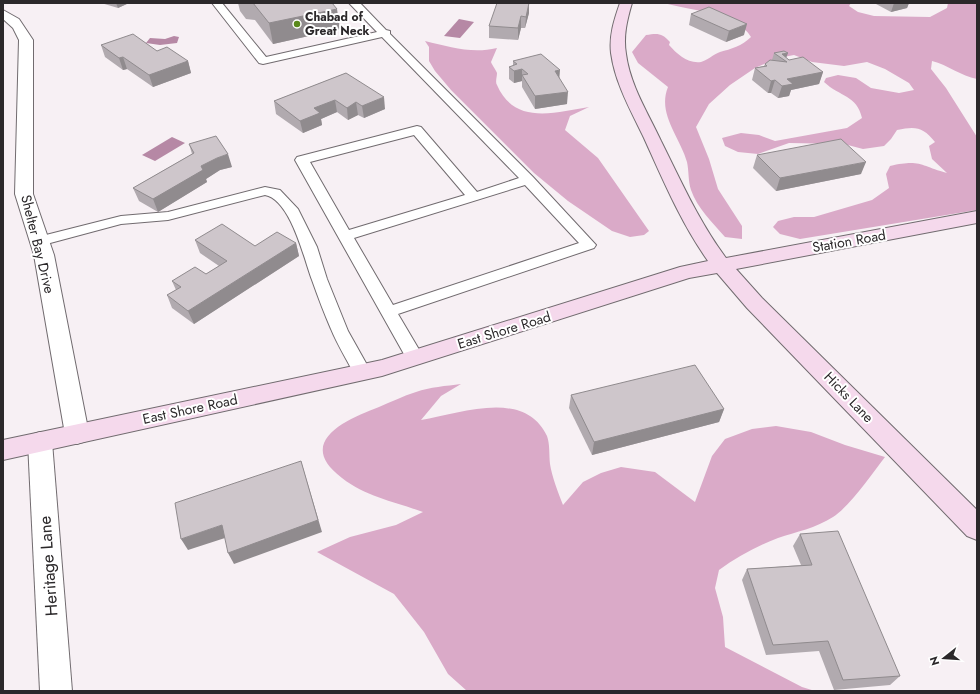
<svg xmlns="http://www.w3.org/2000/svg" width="980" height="694" viewBox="0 0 980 694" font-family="Jost,sans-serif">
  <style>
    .forest { fill: #daaac8 }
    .water { fill: #b688a5 }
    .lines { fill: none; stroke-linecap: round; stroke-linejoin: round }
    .lane-casing { stroke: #716b6f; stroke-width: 2 }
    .street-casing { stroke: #716b6f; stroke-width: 2 }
    .secondary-casing { stroke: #716b6f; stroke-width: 2 }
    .lane { fill: #fff; fill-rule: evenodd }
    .street { fill: #fff; fill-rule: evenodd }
    .secondary { fill: #f5d9ec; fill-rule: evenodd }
    .wall { fill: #b1aaaf }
    .shaded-wall { fill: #908b8e }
    .building { fill: #cec6cb; stroke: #908b8e }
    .poi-dot { fill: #5a891b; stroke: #fff; stroke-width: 1.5 }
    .labels { text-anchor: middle; stroke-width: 4; stroke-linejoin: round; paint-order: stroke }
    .far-poi-label { font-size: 12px; font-weight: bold; fill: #2b282a; stroke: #fff; text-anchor: start }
    .street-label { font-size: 14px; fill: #2b282a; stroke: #fff }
    .near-street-label { font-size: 17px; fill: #2b282a; stroke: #fff }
  </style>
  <rect width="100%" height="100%" fill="#f7f0f4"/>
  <g class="forest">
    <path d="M664,3H851L849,6L858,12L874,16L930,17L947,8L948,3H977V79C961,76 948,65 932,61L931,69L946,88L977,137V210L800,239L780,234L773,227L778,221L794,217H814L872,200L889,188L886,174L890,166C921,159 920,166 947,173L932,159L929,146L935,142C923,127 916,126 897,130L891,139L884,146L863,149L844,144L789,143L758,154L738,152L725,146L722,138L741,133L759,135L775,141L847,128L862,118C857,95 840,97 824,82L826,78L838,75L856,78L871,88L899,93L914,90L909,83L885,69L867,62L844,66L812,62L794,55L778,58L755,68L730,85L709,104L696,127L709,159L718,189L742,226V239L725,237C713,223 697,208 691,190C688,181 689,171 687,162C680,137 657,114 668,87L638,63L632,52L646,35C658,33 662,33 670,42L669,45C677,54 688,64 701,62C706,61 714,54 720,52C731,49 742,46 751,37C738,13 688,10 664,3Z"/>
    <path d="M425,41C450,47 472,54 497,48L491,62C492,65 496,70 497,73C497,77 495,82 497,85C515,126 556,112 589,107L570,116L565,130L598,158L649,231L644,235L630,237L612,231L568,201L534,173L451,90L435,71L429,61V47Z"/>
    <path d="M461,384L441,396L421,420C460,414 524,388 547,436C550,444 549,455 550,464C552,477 558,492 563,505L583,482L601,473L621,467L655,472L695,502L712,456L725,439L752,429L776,426L811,432L845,445L885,457C872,474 850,506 833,517C816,528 796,532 778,538C757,546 737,557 719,570L715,588L723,617L725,647L802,687L815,691H467L448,674L424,632L394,594L317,552L350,537L396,525L423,512C396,502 366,497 342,478C294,442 347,419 379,407C391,402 403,396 416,392C430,387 446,386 461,384Z"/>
  </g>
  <g class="water">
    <polygon points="459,19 474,22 460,38 444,36"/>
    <polygon points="174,36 179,37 177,43 160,45 146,43 150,38 165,39"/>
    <polygon points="172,137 185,143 155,161 142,155"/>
  </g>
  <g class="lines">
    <g class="lane-casing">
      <g id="lane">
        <path d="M212,3H222L266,57L377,32L349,3H360L386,30L390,31V34L533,177L596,245L594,248L398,314L424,358L421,363L415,364L409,363L295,160L297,157L417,126L421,127L477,192L519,178L382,37L263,64L259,63ZM414,135L465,195L349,230L310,162ZM525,185L579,243L393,305L354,238Z"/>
        <path d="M265,187L280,190L298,209L317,247L327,279L348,331L371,372L368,377L362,379L356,377L353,372C346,358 337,344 331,329C324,313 318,297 312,280C304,259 291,200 265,195L168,220L121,224L39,246L34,244L32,241L34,238L121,216L168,212Z"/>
      </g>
    </g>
    <g class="street-casing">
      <g id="street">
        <polygon points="3,10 19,19 33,40 33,194 54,255 89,434 86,441 77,444 68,441 65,434 34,255 15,194 19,40 13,28 3,19"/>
        <polygon points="40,432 49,435 52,442 72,691 40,691 28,442 31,435"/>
      </g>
    </g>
    <g class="secondary-casing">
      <path id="secondary" d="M620,3H632C627,20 623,36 626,54C630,85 648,113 661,141C681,181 699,222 726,258L977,211V223L736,269L762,298L977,510V540L967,536L747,308L717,273L689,278L382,376L3,460V440L382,360L680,267L708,261C681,223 663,180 644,138C631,111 615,83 611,53C609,36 614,20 620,3Z"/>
    </g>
    <use href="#lane" class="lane"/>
    <use href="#street" class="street"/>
    <use href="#secondary" class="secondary"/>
  </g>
  <g class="wall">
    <polygon points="101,3 129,3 118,8"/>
    <polygon points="238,3 332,3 340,29 273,44 255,20 246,19 240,11"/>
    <polygon points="529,3 529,13 525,28 521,28 518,40 489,38 489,26"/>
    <polygon points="876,3 910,3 909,3 907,8 891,12 876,4"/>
    <polygon points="691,14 744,35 726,42 689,25"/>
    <polygon points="101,45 157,51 188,61 191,73 153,87 127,69 123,70 105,57"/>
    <polygon points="774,53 786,58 789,60 823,72 819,84 791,90 789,96 778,98 771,93 768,93 752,80 755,68 764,66 765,64 772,60"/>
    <polygon points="513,61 559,77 567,104 535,109 522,87 522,81 514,83 509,79 509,67 513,66"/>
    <polygon points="346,73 385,109 364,118 358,115 348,120 337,112 321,119 322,125 303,133 276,114 274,101"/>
    <polygon points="189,144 232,167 220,170 206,179 207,182 158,212 139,201 133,188 192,154"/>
    <polygon points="757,155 861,174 776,191 753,168"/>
    <polygon points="195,240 255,246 296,243 299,256 194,324 172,308 167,295 176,290 172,281 206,274 219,266 200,253"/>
    <polygon points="571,395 724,409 719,422 592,455 569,408"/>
    <polygon points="800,534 900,676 890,685 834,690 819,651 766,655 742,580 747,569 801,565 793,546"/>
  </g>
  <g class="shaded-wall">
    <polygon points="116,3 129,3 118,8"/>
    <polygon points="529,3 529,13 525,28 526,17"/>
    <polygon points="894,3 910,3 909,3 907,8 891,12"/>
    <polygon points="337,9 340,29 273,44 269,23"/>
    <polygon points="521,16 521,28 518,40 518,28"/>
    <polygon points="747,24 744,35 726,42 729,31"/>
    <polygon points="788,53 785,61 782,54"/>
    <polygon points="123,57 127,69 123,70 119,58"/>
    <polygon points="188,61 191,73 153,87 149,75"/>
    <polygon points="522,69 522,81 514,83 514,71"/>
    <polygon points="560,70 559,82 555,71"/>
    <polygon points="823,72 819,84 791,90 789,96 778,98 782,86 787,79"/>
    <polygon points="775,80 771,93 768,93 771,81"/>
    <polygon points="568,92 567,104 535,109 535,96"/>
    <polygon points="384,97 385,109 364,118 362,106"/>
    <polygon points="335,100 337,112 321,119 322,125 303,133 300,121 314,108"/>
    <polygon points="356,102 358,115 348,120 347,108"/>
    <polygon points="228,154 232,167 220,170 206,179 207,182 158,212 153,199 201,166 217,158"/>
    <polygon points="866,162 861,174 776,191 780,178"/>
    <polygon points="296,243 299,256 194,324 188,311"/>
    <polygon points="724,409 719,422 592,455 594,442"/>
    <polygon points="301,461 322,532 234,564 228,553"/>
    <polygon points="222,525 228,537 188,550 181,539"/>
  </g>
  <g class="building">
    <polygon points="253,3 332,3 337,9 269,23"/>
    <polygon points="497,3 529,3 526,17 521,16 518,28 489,26"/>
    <polygon points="709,7 747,24 729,31 691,14"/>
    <polygon points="133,34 157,51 167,47 188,61 149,75 123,57 119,58 101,45"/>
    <polygon points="784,51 788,53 782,54 789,60 803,57 823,72 787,79 793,84 782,86 775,80 771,81 755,68 767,66 765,64 770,60 787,62 774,53"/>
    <polygon points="541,54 560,70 555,71 568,92 535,96 522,75 528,74 522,69 514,71 509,67 517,64 513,61"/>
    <polygon points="346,73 384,97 362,106 356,102 347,108 335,100 314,108 320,113 300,121 274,101"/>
    <polygon points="216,136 228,154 217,158 201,166 203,170 153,199 133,188 194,153 189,144"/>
    <polygon points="841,139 866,162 780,178 757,155"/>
    <polygon points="222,224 255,246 277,232 296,243 188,311 167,295 181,287 172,281 195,267 206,274 227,261 195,240"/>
    <polygon points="695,365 724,409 594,442 571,395"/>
    <polygon points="301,461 318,520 228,553 222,525 181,539 175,503"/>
    <polygon points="838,531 900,676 843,680 828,641 773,645 747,569 812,565 800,534"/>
  </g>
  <circle class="poi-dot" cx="297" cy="24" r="4"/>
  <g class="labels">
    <g class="far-poi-label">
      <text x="305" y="21">Chabad of<tspan x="305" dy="14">Great Neck</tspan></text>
    </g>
    <g class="street-label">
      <text transform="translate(849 241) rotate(-10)" y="5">Station Road</text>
      <text transform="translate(38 244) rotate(76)" y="5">Shelter Bay Drive</text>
      <text transform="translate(504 330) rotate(-17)" y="5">East Shore Road</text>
      <text transform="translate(849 397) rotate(46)" y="5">Hicks Lane</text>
      <text transform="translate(190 409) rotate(-12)" y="5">East Shore Road</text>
    </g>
    <g class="near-street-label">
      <text transform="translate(48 566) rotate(-94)" y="6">Heritage Lane</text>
    </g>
  </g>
  <rect width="980" height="694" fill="none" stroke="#2b282a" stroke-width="8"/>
  <g transform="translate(944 658) rotate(253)" stroke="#ffffff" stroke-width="3" paint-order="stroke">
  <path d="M0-3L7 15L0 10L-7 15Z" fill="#2b282a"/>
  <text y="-6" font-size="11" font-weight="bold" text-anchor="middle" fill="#2b282a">N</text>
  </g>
</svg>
